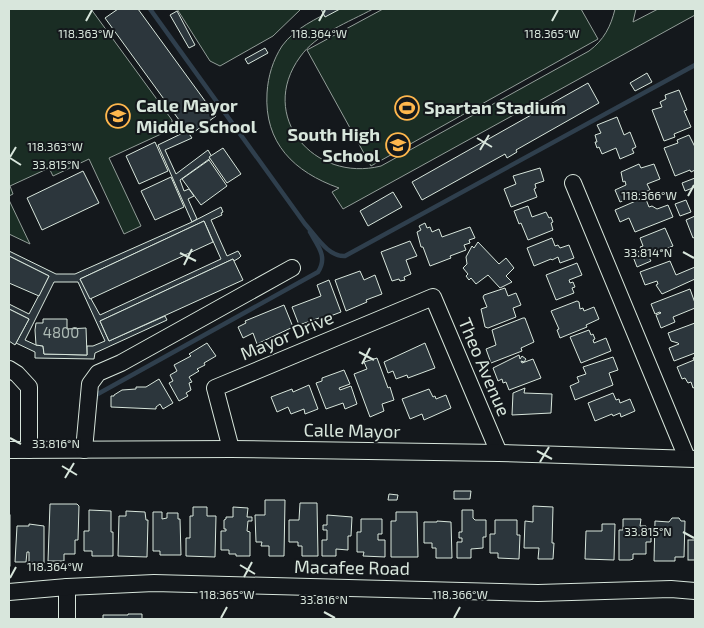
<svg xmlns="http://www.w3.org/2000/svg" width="704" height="628" viewBox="0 0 704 628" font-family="'Exo 2',sans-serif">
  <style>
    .green { fill: #1a2d24; stroke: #939e99 }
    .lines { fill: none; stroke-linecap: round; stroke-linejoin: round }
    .stream { stroke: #2f3f4d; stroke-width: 4.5 }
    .building { fill: #2c363c; stroke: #d8e6dc; fill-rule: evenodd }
    .minor-casing { stroke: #d8e6dc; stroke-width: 18 }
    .minor { stroke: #14181c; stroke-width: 16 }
    .ticks { fill: none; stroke: #d8e6dc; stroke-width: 2 }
    .labels { text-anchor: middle; stroke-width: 4; stroke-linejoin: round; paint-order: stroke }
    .number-label { font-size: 15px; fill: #adbab4 }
    .poi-label { font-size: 18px; font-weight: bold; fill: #d8e6dc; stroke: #14181c; text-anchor: start }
    .street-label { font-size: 18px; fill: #d8e6dc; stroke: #14181c }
    .ticks-label { font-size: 12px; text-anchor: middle; fill: #d8e6dc; stroke: #14181c; stroke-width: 4; stroke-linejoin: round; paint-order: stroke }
  </style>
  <rect width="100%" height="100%" fill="#14181c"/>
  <g class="green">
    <polygon points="9,9 91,9 172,120 172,129 109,158 141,226 124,234 89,159 53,176 49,168 10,186 13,194 9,196"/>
    <polygon points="177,9 301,9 273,36 220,66 210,61"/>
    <path d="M335,9H373C349,22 316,34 300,57C257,116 314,183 381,166L589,51C604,40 611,26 615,9H636L633,22L658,9H695V15L343,209L332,192L339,188C294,172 264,143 267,93C268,76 273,60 282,46C295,28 316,19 335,9Z"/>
    <polygon points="383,9 581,9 598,39 371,166 307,50"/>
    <polygon points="9,200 30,244 9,234"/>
  </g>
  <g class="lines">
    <g class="stream">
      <path d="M150,9L305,224C316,236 328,257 345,256L695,65"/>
      <path d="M96,398V395L318,272C328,257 318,246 310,232"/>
    </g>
  </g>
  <g class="building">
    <polygon points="118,9 138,9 216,116 190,135 105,18"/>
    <polygon points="321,9 340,9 325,17"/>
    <polygon points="177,11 195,45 189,48 170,15"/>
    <polygon points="265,48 268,53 248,64 245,59"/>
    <polygon points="647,73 652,82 635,91 630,83"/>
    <polygon points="588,83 599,103 516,150 517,152 507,158 505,154 422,200 412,182"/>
    <polygon points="679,90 687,110 684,111 691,127 674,134 675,137 664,141 652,110 662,107 660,102 666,99 665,95"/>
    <polygon points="617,117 624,135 630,132 636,147 632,149 634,153 620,159 616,148 602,154 599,147 597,148 595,142 597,142 595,135 601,133 597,125"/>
    <polygon points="187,131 192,138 165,150 176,174 208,150 212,157 180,180 184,191 189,189 194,196 188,199 197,219 192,222 158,145"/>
    <polygon points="689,135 695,147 695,170 691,172 690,170 675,176 664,148 678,143 677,140"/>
    <polygon points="155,142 168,171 139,184 126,156"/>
    <polygon points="223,148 241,174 227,183 209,157"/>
    <polygon points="209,160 227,186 201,205 182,179"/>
    <polygon points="639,164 641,168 654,164 660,179 647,184 650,190 620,202 615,190 626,185 625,181 623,182 621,172"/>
    <polygon points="540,168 544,181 535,184 536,188 534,189 537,197 511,207 504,189 516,184 513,176"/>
    <polygon points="83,171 99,203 42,230 27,198"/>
    <polygon points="171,177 184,207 155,220 141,191"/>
    <polygon points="695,178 695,189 695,187 685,191 682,183"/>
    <polygon points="393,192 402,207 368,226 360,211"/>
    <polygon points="645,197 649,207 652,206 657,209 668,205 673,217 635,232 629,218 620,222 615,210"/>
    <polygon points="686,200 691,212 680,216 675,204"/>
    <polygon points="528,206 532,217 546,212 549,218 551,217 553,222 551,223 553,230 528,240 521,223 519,224 514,211"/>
    <path d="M221,207L223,212L221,213L222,215L211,220L227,256L238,251L241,256L239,258L234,261L233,259L100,321L109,341L165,316L167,320L95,353L94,359L35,358V352L16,343L29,319L9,309V304L29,314L49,276L9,256V251L56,274H75L192,222ZM204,221L221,259L100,315L80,279ZM54,282H78L105,341L93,346H87V355L44,354L43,346L36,345L25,340Z"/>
    <polygon points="695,216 695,237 693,238 686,220"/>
    <polygon points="204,221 213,242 90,299 80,279"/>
    <polygon points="425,223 427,228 430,227 432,232 439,229 442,237 470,227 475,238 469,240 470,243 464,245 466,250 450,256 451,258 430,266 423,247 421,247 417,232 421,230 419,226"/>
    <polygon points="665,228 673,246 648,256 651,261 637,267 632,254 642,250 640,247 643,246 640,238"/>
    <polygon points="552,238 555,246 558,245 560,248 569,245 574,258 560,263 558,257 552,260 551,259 534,266 527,248"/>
    <polygon points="410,241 417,256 406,260 411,274 404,277 405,280 400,281 399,279 392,281 381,252"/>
    <polygon points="478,242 499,264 506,258 514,268 506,276 512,282 500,288 488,275 476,284 471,278 469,280 466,276 468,274 463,268 467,264 466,257 472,246 474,248"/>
    <polygon points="9,256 49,276 39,296 9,283"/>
    <polygon points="233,259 243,280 109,341 100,321"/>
    <polygon points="670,261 676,275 695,267 695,279 662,294 656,285 658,284 657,281 645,285 640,272"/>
    <polygon points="577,263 582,275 569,280 570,283 573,282 575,287 572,288 574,293 556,300 546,275"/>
    <polygon points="360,271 364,280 375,275 382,294 366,300 367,302 346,311 335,280"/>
    <polygon points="329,280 341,312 320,320 319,318 299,325 292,307 321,296 317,285"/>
    <polygon points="505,288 508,296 516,293 521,305 513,308 516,317 488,328 485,327 481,309 487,307 483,297 484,295"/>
    <polygon points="690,289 695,303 695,308 673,317 675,322 661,328 656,315 661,313 660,312 655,314 651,304"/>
    <polygon points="577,301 579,302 580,309 583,308 584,311 594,307 599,319 586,325 587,327 560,338 557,330 559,329 551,311"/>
    <polygon points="284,305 293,327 257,344 253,333 243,338 238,327 246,323 245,321"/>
    <polygon points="9,309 29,319 15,345 9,341"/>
    <polygon points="523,318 525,318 534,342 521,348 522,351 491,363 486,349 496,345 492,330"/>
    <polygon points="43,319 67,319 67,329 86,328 87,355 44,354 43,346 36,345 35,330 36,323 43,323"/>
    <polygon points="695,323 695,353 674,361 669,348 679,344 678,343 671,341 668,333"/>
    <polygon points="589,330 591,335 593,334 595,339 593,340 594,343 606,338 611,351 581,363 570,337"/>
    <polygon points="207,343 216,356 204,363 205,365 197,369 199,371 189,377 192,382 189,383 191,390 186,393 188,396 179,401 169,383 173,381 170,375 177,371 174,365 191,356 189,354"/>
    <polygon points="425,343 435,368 408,378 407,375 396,379 393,371 388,373 384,362"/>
    <polygon points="519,355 520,359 522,356 526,359 524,362 521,361 522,363 533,359 541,378 509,390 506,382 503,383 502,379 498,381 493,368"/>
    <polygon points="613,357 618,370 609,373 613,385 575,400 570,386 579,382 577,377 586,374 583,367"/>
    <polygon points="695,357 695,387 693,388 691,382 688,383 685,378 682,379 677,367 694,360 693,358"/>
    <polygon points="377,358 388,388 390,387 394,400 382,404 384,411 370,417 354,374 367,369 364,362"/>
    <polygon points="344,370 350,384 339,388 340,390 351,386 357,404 345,409 343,403 326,409 316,383 322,381 322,378"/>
    <polygon points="159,379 173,403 163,409 160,404 156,407 156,409 111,407 111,396 114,396 114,395 122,390 136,389 136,387 146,387"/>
    <polygon points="309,385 318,409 305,414 304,409 291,414 288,407 277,412 271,397 292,389 293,392"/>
    <polygon points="525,388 524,393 552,394 551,413 512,415 513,393"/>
    <polygon points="429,389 433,397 435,396 436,399 446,395 451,408 424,420 422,414 410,419 402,399"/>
    <polygon points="613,393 616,400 619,399 620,403 630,399 635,411 621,417 620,413 613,416 612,414 595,421 588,403"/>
    <polygon points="454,491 471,491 470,499 454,499"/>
    <polygon points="389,494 398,495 397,500 388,500"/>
    <polygon points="265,500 285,500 284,556 269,556 269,546 261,546 262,542 256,542 255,515 265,515"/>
    <polygon points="300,503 317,503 318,556 302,556 302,546 298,546 298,542 289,542 289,520 299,520"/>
    <polygon points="50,504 77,504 79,506 78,540 75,540 75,554 64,554 64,561 48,561"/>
    <polygon points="533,506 553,507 552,543 554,543 553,559 538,559 539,548 524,548 525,521 533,522"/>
    <polygon points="193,507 207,507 207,516 216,516 215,557 186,556 186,538 190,538 190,516 193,516"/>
    <polygon points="233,507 248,508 247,517 252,517 252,521 248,521 247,531 250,532 250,556 236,556 236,554 229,554 229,550 221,550 221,531 226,531 226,529 224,529 224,520 226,519 226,517 233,517"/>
    <polygon points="89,510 111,511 111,532 113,532 113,556 92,556 92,551 84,551 84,531 89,531"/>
    <polygon points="462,510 473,510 473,518 475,520 486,520 486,537 483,537 483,548 471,549 471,558 457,558 457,542 462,542 462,538 459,538 459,532 462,532"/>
    <polygon points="126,511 145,512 146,520 148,520 147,557 118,556 119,516 126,516"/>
    <polygon points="153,512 162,512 162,519 167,518 167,513 178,513 178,519 180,519 181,555 160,555 160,551 153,551"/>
    <polygon points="396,512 417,512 418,557 391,557 391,521 396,521"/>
    <rect x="9" y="515" width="1" height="51"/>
    <polygon points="327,515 352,517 351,536 348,536 348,550 336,549 336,556 322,556 322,540 327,540 327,530 323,530 323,525 327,525"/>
    <polygon points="672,518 679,518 681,521 685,521 684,557 675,557 675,561 654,561 655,521 669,522"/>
    <polygon points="361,519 382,519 382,534 378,534 378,540 385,540 385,557 363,556 364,552 357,552 357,532 361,532"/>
    <polygon points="623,519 641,519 640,526 646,526 646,530 651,530 651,542 646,542 646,554 633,554 633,559 630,560 619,560 619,530 623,530"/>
    <polygon points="495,520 517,520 517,535 520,535 519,559 498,558 498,553 490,553 490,534 495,534"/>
    <polygon points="437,521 451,522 452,558 436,558 436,548 432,548 432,543 424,543 424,522 437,522"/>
    <polygon points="29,524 44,526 44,563 29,562 29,552 27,552 26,562 15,562 17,526 29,526"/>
    <polygon points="602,524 615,524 614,560 585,559 586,531 602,531"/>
    <rect x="688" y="540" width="7" height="20"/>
    <polygon points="128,614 142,614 142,619 103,619 103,615 128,615"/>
  </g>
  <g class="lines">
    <g class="minor-casing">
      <g id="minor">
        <polyline points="573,183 687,458"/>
        <polyline points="9,369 17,374 29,387 29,450"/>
        <polyline points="231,449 215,388 433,297 499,453"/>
        <polyline points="9,450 231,449 499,453 695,459"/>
        <polyline points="84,450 90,384 98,373 121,363 292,268"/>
        <polyline points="67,587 67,619"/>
        <polyline points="9,592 67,587 154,583 538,593 671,589 695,591"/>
      </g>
    </g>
    <use href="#minor" class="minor"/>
  </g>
  <path class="ticks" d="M86,21L92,10M319,21L325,10M552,21L558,10M477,138L492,147M480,150L489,135M10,157L16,147M10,158L21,165M688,196L694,185M683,252L694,258M180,253L196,261M184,265L192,249M359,352L374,360M362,364L370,348M10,438L21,444M537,451L552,459M540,462L549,447M62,466L77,475M65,478L74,463M683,532L694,538M240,565L255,574M244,577L252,562M10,578L16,567M324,612L335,618M221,618L227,607M454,618L460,607"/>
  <defs>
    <g id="stadium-ring" transform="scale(1.25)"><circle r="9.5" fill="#14181c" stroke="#ffb74d" stroke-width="1.5"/><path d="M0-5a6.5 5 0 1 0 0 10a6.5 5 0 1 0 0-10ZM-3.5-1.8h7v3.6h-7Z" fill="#ffb74d"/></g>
    <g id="school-ring" transform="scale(1.25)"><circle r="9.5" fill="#14181c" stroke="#ffb74d" stroke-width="1.5"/><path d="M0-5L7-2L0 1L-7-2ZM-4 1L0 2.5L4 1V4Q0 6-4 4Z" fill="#ffb74d"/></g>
  </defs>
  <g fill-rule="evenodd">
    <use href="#stadium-ring" x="407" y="108"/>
    <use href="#school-ring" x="118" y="116"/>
    <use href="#school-ring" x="398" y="145"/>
  </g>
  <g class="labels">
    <g class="number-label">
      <text x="61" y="338">4800</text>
    </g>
    <g class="poi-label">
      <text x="136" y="112">Calle Mayor<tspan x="136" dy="21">Middle School</tspan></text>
      <text x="424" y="114">Spartan Stadium</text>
      <text x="380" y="141" text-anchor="end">South High<tspan x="380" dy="21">School</tspan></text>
    </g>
    <g class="street-label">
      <text transform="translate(287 336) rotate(-23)" y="6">Mayor Drive</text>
      <text transform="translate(484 367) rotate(67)" y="6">Theo Avenue</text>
      <text transform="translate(352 431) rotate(1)" y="6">Calle Mayor</text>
      <text transform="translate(352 568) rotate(1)" y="6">Macafee Road</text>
    </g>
  </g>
  <g class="ticks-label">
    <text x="86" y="38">118.363°W</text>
    <text x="319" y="38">118.364°W</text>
    <text x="552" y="38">118.365°W</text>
    <text x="55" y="151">118.363°W</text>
    <text x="56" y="169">33.815°N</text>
    <text x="649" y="200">118.366°W</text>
    <text x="648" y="257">33.814°N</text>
    <text x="56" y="448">33.816°N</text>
    <text x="648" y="536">33.815°N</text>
    <text x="55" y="571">118.364°W</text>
    <text x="227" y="599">118.365°W</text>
    <text x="460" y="599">118.366°W</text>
    <text x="324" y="604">33.816°N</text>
  </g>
  <rect width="704" height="628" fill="none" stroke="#d8e6dc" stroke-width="20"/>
</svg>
